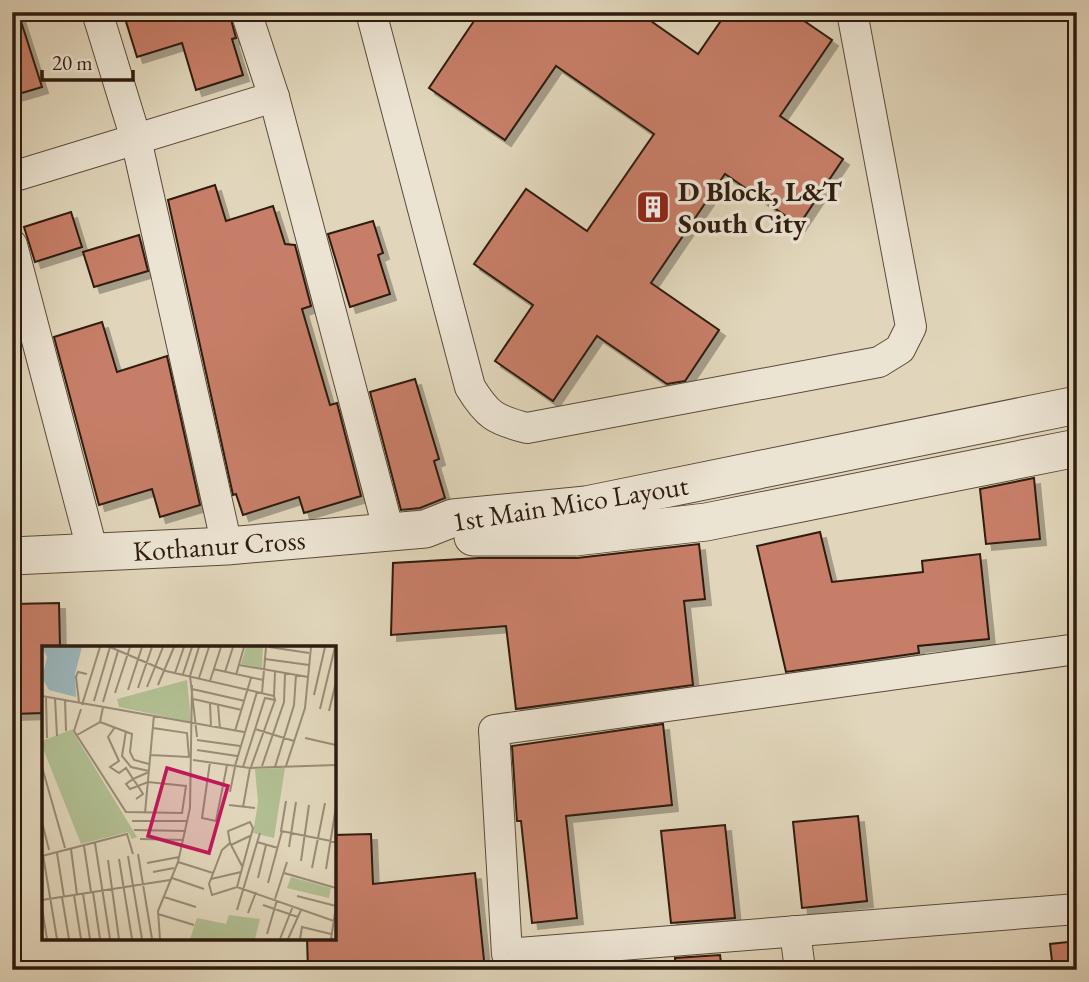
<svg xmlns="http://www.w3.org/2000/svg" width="1089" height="982" viewBox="0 0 1089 982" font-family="'EB Garamond',serif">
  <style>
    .building { fill: #c77e67; stroke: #2e1b0f; stroke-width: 2; filter: url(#shadow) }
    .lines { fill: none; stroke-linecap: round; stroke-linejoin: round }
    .minor-casing { stroke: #5b4a3a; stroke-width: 32 }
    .tertiary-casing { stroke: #5b4a3a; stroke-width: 39 }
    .minor { stroke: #ece4d3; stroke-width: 30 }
    .tertiary { stroke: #ece4d3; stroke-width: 37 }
    .labels { text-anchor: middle; stroke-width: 7; stroke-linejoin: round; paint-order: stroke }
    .poi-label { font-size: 28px; font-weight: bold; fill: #2e1b0f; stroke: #ece4d3; text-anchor: start }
    .street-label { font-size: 28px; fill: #2e1b0f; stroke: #ece4d3 }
    .inset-road { fill: none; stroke: #998b76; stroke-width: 2 }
    .view { fill: #c2185b; fill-opacity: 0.15; stroke: #c2185b; stroke-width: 3.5 }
    .inset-edge { fill: none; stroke: #2e1b0f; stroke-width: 3.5 }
  </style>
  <defs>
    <filter id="shadow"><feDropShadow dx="6" dy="6" stdDeviation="0" flood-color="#0004"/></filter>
  </defs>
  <rect width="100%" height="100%" fill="#e1d6bb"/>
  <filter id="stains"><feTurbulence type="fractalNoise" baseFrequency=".00286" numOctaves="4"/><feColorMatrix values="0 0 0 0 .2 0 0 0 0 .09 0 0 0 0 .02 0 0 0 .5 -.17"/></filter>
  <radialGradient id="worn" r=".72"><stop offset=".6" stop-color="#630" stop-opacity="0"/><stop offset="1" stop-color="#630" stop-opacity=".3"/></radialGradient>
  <g class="building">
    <polygon points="12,12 18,12 42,87 12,96"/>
    <polygon points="123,12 229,12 236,38 232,39 243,75 196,90 182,43 137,57"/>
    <polygon points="480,12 638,12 698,54 727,12 791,12 832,40 780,116 843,159 799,225 725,174 651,283 719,330 685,381 667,384 597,336 553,401 495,361 533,305 474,264 526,189 587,231 654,134 556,66 505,140 429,88"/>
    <polygon points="215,185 226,221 273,206 285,244 295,245 311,306 302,309 330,405 337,403 361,496 304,513 299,497 243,515 236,494 233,495 168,200"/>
    <polygon points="71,212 82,247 35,262 24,227"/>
    <polygon points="373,221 383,253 378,255 390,294 350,307 328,234"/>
    <polygon points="139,235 148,271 94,287 83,252"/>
    <polygon points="102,322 117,372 167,356 200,505 160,517 152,489 99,505 54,337"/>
    <polygon points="415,379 439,459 434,461 445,498 420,508 401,510 370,392"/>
    <polygon points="1034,478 1040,539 986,544 980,489"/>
    <polygon points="820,532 832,582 923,572 922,561 980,554 989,639 918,646 919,653 786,672 757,546"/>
    <polygon points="699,544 705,599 684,601 693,685 516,709 506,626 391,635 393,563 479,558 577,558"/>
    <polygon points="59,603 60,648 44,648 44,713 12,714 12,604"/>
    <polygon points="663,724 672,805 566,816 577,918 532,923 521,821 517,821 512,746"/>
    <polygon points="858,816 867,901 802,908 793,822"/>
    <polygon points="725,825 735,918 671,923 661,831"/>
    <polygon points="371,834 373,884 475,873 485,970 308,970 307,938 334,938 334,835"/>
    <polygon points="1077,941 1077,970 1053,970 1050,944"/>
    <polygon points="720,955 722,970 676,970 675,958"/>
  </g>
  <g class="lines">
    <g class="minor-casing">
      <g id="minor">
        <polyline points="97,12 136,139 227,546"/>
        <polyline points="246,12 274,97 389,532"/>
        <path d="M371,12L470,387C487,415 495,420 527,428L879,362L900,349L911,327L852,12"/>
        <polyline points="12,177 274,97"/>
        <polyline points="12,245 93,553"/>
        <polyline points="1077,649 494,730 507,954 1077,909"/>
        <polyline points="795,931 800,970"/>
      </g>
    </g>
    <g class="tertiary-casing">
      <g id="tertiary">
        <polyline points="473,537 575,537 706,522 1077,448"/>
        <polyline points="12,556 227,546 425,529 453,518 586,505 1077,405"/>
      </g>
    </g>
    <use href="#minor" class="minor"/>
    <use href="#tertiary" class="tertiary"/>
  </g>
  <defs>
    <g id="building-square" transform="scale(1.75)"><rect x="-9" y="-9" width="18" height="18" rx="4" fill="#8f2418" stroke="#ece4d3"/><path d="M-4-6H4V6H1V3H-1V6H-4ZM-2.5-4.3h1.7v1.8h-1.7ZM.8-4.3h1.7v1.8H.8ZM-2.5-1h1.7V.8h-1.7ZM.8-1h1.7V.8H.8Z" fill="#fff"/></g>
  </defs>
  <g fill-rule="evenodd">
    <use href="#building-square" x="653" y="207"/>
  </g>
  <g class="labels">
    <g class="poi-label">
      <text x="678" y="201">D Block, L&amp;T<tspan x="678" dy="32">South City</tspan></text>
    </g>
    <g class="street-label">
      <text transform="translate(570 503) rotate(-9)" y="10">1st Main Mico Layout</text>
      <text transform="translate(219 545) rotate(-4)" y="10">Kothanur Cross</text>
    </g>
  </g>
  <g transform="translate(42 646)">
    <rect width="294" height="294" fill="#e1d6bb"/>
    <path d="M31,83V86L95,191L90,193L86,186L39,198L0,100V95ZM243,122L232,192L211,187L216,156L213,123ZM249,231L289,242L287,252L245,242ZM187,269L218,273L213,293H148L155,272L184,278Z" fill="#b1be91"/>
    <path d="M204,1H221L220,22L199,18ZM145,34L149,76L77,61L75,53Z" fill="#b1be91"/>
    <path d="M0,1H40L33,28L34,51L7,44L0,32L5,11Z" fill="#9ab6bc"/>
    <path class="inset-road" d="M68,1L124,25L232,50L233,54L223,52L201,121M227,1L267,7M223,13L267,19M197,19L266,31M171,23L221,34M183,26L191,1M133,27L142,1M141,28L150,1M194,29L202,1M148,30L155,91M148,30L157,1M157,32L167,1M168,35L179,1M116,39L132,1M105,41L121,1M96,42L110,1M150,43L203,55M86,44L100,1M73,47L88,1M220,47L224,1M272,49L283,1M0,50L202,86M232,50L233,26M4,51L5,92M13,52L15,90M23,53L24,85M151,53L200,64M52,55L68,1M37,56L34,31L36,26L45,28M61,56L76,5M168,57L169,81M40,59L58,1M176,59L178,83M39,63L32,85L84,166L140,167L144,140L106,136L96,140L91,133L107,126M278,63L293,1M287,65L294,36M58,76L90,88L88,106L92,114L107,118M73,81L66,91L77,115L68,121L77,127L84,122L91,133L84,138L88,143L96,140L101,148L94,153M213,83L252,95M84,85L80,110L89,121L107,125M193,85L209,32M35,89L58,76L61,61M263,92L294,99M155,94L198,100M155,104L195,110M108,109L147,111L145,87L111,82M151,114L208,122L294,119M168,116L160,172L174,175L185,119M193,120L215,46M220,120L242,56L243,27M244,120L263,62L269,1M0,121L23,202M209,121L233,54M233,121L252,59L254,29M188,146L193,121M244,155L239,185L294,196M187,159L213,162M201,161L208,122M103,167L112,69M90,175H146M0,176L7,204M92,184L144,185M98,193L142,194M215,196L236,202M53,197L68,293M188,197L200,220M189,199L210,189M42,200L49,246M247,201L254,156M29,203L35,249M15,207L22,251M96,208L110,293M1,209L15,293M0,210L85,188L91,208M86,210L100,293M77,213L90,293M66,214L77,293M259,215L267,159M136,216L171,227M105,217L137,211M270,222L283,157M284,223L294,161M111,226L132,222M242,227L294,242M130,232L162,243M216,232L224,199M169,233L199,226M226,237L240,185M195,241L211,182L208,176L186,185L188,197L180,204L167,238L170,249L195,241L292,275M51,246L58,293M41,248L48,293M32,249L39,293M255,250L294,260M20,251L27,293M122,251L154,261M233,253L245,216M0,254L128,234M221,259L256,271M0,262L5,293M195,264L218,187M206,267L214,246M116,268L152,279M225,288L235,254M118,293L116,265L136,216L148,162L150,39M238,293L251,260M246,293L259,264M258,293L260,281L289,288M289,293L294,260"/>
    <path class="view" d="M125,122L186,140L167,207L106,190Z"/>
    <rect width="294" height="294" class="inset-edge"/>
  </g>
  <rect width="1089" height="982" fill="none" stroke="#e1d6bb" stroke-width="42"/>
  <rect x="14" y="14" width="1061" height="954" fill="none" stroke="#2e1b0f" stroke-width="3.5"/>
  <rect x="21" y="21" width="1047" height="940" fill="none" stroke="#2e1b0f" stroke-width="2"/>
  <path d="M42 70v10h91v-10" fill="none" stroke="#2e1b0f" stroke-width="3.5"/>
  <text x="52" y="70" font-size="21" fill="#2e1b0f" stroke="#ece4d3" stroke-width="5" paint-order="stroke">20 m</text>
  <rect width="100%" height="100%" filter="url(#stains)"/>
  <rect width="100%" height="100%" fill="url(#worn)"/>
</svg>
